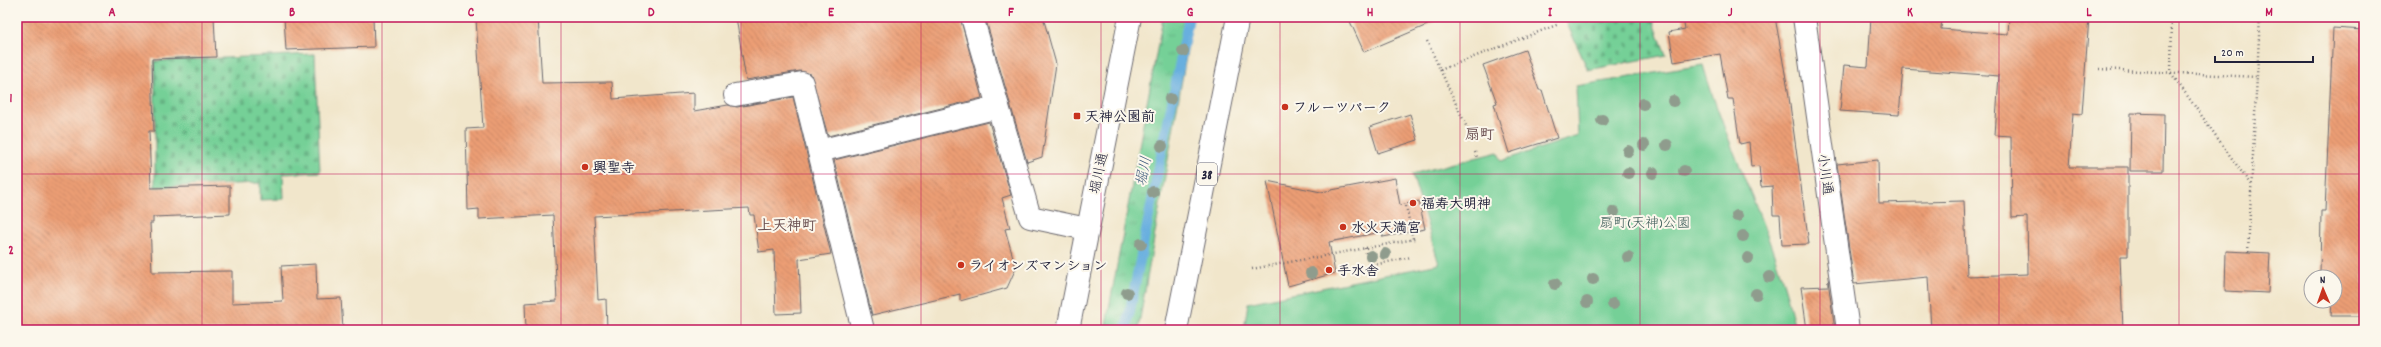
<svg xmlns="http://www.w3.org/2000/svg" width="2381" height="347" viewBox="0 0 2381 347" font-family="Dekko,'Klee One',sans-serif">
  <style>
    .grass { fill: url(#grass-tufts); stroke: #4c7969 }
    .cemetery { fill: url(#cemetery-stones); stroke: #4c7969 }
    .green { fill: #75d097; stroke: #4c7969 }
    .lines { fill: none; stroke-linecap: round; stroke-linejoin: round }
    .stream { stroke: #68afdf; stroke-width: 10 }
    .building { fill: url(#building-back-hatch) }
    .minor-casing { stroke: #6a676d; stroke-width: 24 }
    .major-casing { stroke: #6a676d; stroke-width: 24 }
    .path { stroke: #6a676d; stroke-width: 2.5; stroke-dasharray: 1 3; stroke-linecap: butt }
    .minor { stroke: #fff; stroke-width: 22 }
    .major { stroke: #fff; stroke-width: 22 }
    .tree { fill: #8f9c8d }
    .grid { fill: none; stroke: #c2185b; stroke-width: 1; stroke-opacity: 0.55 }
    .poi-dot { fill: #c8321e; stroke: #fbf7ec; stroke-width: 1.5 }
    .labels { text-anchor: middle; stroke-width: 4; stroke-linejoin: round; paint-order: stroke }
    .shield { fill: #fbf7ec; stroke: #636270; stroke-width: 1 }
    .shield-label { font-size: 13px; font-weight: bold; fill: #22223b }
    .poi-label { font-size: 14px; font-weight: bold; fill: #22223b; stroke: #fbf7ec; text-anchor: start }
    .street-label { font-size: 14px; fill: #22223b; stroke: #fbf7ec }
    .park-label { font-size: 14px; fill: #3f5f5b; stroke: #fbf7ec }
    .neighbourhood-label { font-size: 15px; font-weight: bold; fill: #694d4f; stroke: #fbf7ec }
    .water-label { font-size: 15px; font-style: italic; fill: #3e5a7d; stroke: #fbf7ec }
    .neatline { fill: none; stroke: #c2185b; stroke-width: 1.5 }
    .grid-label { font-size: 13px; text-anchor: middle; font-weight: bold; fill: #c2185b }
  </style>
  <defs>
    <pattern id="grass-tufts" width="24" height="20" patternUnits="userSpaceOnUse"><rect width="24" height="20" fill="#75d097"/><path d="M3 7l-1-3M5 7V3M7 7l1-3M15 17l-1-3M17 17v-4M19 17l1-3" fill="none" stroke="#65b283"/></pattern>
    <pattern id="cemetery-stones" width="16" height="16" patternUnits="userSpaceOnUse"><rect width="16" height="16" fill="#75d097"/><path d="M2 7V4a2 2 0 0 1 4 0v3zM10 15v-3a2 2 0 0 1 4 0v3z" fill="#65b283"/></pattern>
    <pattern id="building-back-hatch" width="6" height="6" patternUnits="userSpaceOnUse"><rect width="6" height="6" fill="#ec9e74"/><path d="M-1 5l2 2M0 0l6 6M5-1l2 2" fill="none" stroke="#bf8060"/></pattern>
  </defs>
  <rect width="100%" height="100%" fill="#fbf7ec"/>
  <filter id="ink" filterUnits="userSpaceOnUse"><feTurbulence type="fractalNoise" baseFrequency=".025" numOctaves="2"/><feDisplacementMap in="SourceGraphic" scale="8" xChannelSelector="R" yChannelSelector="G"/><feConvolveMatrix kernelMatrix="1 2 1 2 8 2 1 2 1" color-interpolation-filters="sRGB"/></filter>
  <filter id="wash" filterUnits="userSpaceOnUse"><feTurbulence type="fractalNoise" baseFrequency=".012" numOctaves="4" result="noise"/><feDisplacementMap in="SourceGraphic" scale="16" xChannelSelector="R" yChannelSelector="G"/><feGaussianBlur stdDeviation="0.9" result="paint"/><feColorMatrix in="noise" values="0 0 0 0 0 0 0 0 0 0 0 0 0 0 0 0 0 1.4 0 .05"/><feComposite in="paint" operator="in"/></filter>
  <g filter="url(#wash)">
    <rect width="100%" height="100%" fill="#f1e6cb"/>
    <polygon class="grass" points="1163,17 1193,17 1138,330 1105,330"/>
    <g class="cemetery">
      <polygon points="1564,17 1652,17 1666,55 1588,70"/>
      <polygon points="315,54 320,172 283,174 284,199 260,200 260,183 155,187 155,61"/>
    </g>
    <path class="green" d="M1703,65C1729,155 1777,238 1795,330H1244L1248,303L1439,264L1412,174L1498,152L1501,161L1578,136L1576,86Z"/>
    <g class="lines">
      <polyline class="stream" points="1126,330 1189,17"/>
    </g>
    <g id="blocks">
      <g class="building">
        <polygon points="17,17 214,17 216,57 152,59 154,131 149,131 151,188 230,186 230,214 153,217 153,223 150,223 152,272 232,271 232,303 283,301 281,266 316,264 317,299 341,298 343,330 17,330"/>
        <polygon points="284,17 373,17 374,47 286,50"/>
        <polygon points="510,17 538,17 542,83 612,82 613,99 694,93 694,111 728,105 737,107 793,97 831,254 799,259 801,313 776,314 774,250 759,252 754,215 750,215 749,208 594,216 598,300 606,299 607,330 526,330 525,303 557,301 553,215 479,219 479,209 468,210 466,129 483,128 476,19"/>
        <polygon points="736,17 960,17 982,98 828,136 811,74 800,71 746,80"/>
        <polygon points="985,17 1043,17 1056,64 1042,157 1027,162"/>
        <polygon points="1348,17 1446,17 1364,52"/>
        <polygon points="1683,17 1775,17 1788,90 1809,244 1782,245 1780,215 1773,215 1772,186 1761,187 1759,166 1751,167 1749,142 1740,144 1733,99 1728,99 1720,54 1674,62 1669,32 1685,29"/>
        <polygon points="1871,17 1942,17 1941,29 2008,34 2009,17 2089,17 2082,114 2073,113 2069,167 2128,167 2128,256 2120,256 2123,330 1931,330 1928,277 1854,284 1837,164 1878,160 1879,203 1964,201 1967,276 2028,274 2027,217 2012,218 2011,136 1995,135 1999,76 1903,69 1899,115 1840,111 1844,65 1868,67"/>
        <polygon points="2333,28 2364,30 2364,316 2331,316 2332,301 2335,301 2335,277 2320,277 2321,211 2325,211"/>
        <polygon points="1525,50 1539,90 1542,90 1557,138 1509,153 1494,104 1497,103 1483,65"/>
        <polygon points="2131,113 2164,114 2163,171 2130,171"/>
        <polygon points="1410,114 1418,140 1378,153 1370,127"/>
        <polygon points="989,122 1011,195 1002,198 1010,228 1005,229 1016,268 1007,288 960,301 960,294 872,315 834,160"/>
        <polygon points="1395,178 1400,205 1419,201 1425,229 1383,237 1382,232 1329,242 1335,273 1288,286 1267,181 1321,192"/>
        <polygon points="2226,251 2270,253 2268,293 2225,291"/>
        <polygon points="1828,281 1835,330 1807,330 1801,287 1828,286"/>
      </g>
    </g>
  </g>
  <g filter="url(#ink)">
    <use href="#blocks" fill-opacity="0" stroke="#6a676d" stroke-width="1"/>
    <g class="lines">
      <g class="minor-casing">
        <g id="minor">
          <polyline points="972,17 1030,217 1087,229"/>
          <polyline points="1804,17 1848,330"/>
          <polyline points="735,95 802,83 863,330"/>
          <polyline points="819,151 998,107"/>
        </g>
      </g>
      <g class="major-casing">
        <g id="major">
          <polyline points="1068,330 1130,17"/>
          <polyline points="1176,330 1238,17"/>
        </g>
      </g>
      <g class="path">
        <polyline points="2172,17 2171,73 2251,185"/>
        <polyline points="1427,41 1468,130"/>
        <polyline points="2099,69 2257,77"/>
        <polyline points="1440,70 1559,24"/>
        <polyline points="1475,152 1477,157"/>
        <polyline points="1406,206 1413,239"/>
        <polyline points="1365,248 1371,278"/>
        <polyline points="2248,252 2260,17"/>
        <polyline points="1369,266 1411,257"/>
        <polyline points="1252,269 1415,239"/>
      </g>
      <use href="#minor" class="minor"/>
      <use href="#major" class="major"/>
    </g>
    <g class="tree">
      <circle cx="1183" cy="51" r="6"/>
      <circle cx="1170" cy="99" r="6"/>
      <circle cx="1673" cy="101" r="6"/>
      <circle cx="1643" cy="104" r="6"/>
      <circle cx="1602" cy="120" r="6"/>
      <circle cx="1644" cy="145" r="6"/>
      <circle cx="1667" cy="145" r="6"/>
      <circle cx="1162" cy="146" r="6"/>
      <circle cx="1628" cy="151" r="6"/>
      <circle cx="1684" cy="171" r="6"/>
      <circle cx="1628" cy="173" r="6"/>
      <circle cx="1653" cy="173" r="6"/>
      <circle cx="1153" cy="192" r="6"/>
      <circle cx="1614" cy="212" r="6"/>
      <circle cx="1737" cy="216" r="6"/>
      <circle cx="1743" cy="236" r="6"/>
      <circle cx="1141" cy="244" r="6"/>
      <circle cx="1385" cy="254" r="6"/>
      <circle cx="1371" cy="256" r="6"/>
      <circle cx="1628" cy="257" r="6"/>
      <circle cx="1748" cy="258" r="6"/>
      <circle cx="1311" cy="273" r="6"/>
      <circle cx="1769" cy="277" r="6"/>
      <circle cx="1593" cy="279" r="6"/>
      <circle cx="1555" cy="284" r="6"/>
      <circle cx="1127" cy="293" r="6"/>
      <circle cx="1756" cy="294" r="6"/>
      <circle cx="1587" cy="302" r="6"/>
      <circle cx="1613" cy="304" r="6"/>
    </g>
  </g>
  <path class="grid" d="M202,17V330M382,17V330M561,17V330M741,17V330M921,17V330M1101,17V330M1280,17V330M1460,17V330M1640,17V330M1820,17V330M1999,17V330M2179,17V330M17,174H2364"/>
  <g class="poi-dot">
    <circle cx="1285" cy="107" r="4"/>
    <rect x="1073" y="112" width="8" height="8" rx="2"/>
    <circle cx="585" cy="167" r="4"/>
    <circle cx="1413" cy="203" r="4"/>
    <circle cx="1343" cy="227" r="4"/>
    <circle cx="961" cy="265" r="4"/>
    <circle cx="1329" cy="270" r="4"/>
  </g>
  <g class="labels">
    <rect class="shield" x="1197" y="163" width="20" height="22" rx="3"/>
    <g class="shield-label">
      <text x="1207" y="179">38</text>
    </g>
    <g class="poi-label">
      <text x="1293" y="112">フルーツパーク</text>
      <text x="1085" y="121">天神公園前</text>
      <text x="593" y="172">興聖寺</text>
      <text x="1421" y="208">福寿大明神</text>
      <text x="1351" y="232">水火天満宮</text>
      <text x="969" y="270">ライオンズマンション</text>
      <text x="1337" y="275">手水舎</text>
    </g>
    <g class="street-label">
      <text transform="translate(1098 173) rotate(-78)" y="5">堀川通</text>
      <text transform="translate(1826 174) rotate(82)" y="5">小川通</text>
    </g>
    <g class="park-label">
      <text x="1645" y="227">扇町(天神)公園</text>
    </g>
    <g class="neighbourhood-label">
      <text x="1480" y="139">扇町</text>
      <text x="787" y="230">上天神町</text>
    </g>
    <g class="water-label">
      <text transform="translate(1143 171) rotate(-79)" y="5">堀川</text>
    </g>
  </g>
  <rect width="2381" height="347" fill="none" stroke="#fbf7ec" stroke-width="44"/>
  <g transform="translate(2323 289) rotate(358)"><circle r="19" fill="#fbf7ec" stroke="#a4a2a5"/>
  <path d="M0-3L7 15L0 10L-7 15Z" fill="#c8321e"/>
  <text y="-6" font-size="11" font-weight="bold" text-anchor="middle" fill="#22223b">N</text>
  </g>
  <path d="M2215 56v6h98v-6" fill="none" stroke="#22223b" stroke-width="2"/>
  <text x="2221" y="56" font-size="12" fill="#22223b" stroke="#fbf7ec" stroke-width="3" paint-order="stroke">20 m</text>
  <rect x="22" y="22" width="2337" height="303" class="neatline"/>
  <g class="grid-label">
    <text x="112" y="16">A</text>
    <text x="292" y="16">B</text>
    <text x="471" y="16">C</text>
    <text x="651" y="16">D</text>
    <text x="831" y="16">E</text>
    <text x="1011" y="16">F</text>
    <text x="1190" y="16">G</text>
    <text x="1370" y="16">H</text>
    <text x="1550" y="16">I</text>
    <text x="1730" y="16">J</text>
    <text x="1910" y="16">K</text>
    <text x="2089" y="16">L</text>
    <text x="2269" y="16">M</text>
    <text x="11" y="102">1</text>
    <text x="11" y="254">2</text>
  </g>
</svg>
